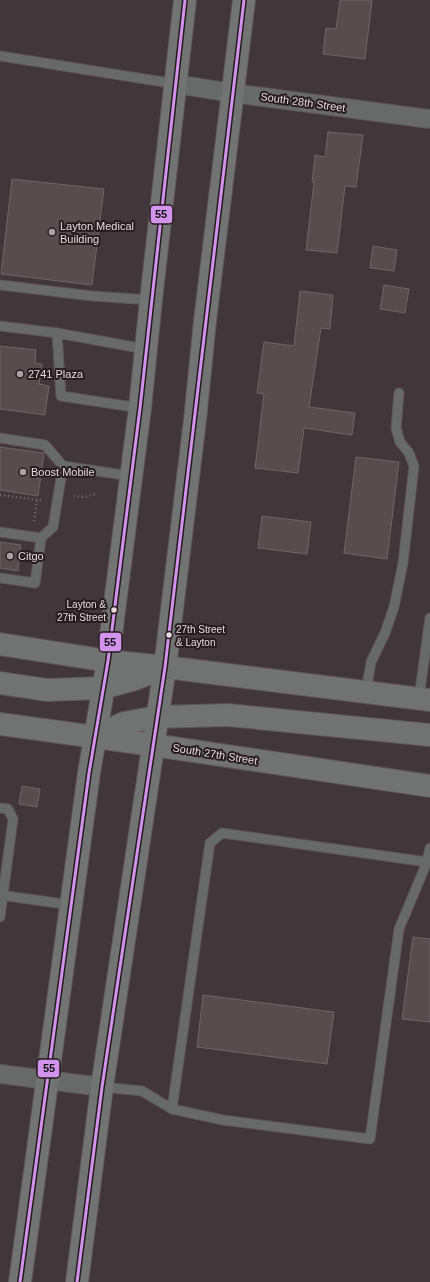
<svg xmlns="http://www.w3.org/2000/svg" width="430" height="1282" viewBox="0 0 430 1282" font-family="Arial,sans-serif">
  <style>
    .building { fill: #574d4f; stroke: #6f6568 }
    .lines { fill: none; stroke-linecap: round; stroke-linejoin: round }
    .lane-casing { stroke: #5e5457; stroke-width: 11 }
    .street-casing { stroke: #5e5457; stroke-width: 20 }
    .secondary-casing { stroke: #5e5457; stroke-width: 24 }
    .primary-casing { stroke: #5e5457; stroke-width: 24 }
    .path { stroke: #716e6f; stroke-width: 2.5; stroke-dasharray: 1 3; stroke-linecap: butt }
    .lane { stroke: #686969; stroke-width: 9 }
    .street { stroke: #686969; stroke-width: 18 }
    .secondary { stroke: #727474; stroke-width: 22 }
    .primary { stroke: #717272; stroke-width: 22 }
    .bus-1-casing { stroke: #261c1f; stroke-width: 6 }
    .bus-1 { stroke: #d193ec; stroke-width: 3 }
    .poi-dot { fill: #ada0a4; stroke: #261c1f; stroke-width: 1.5 }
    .bus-dot { fill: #e7d9dd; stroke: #261c1f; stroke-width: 1.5 }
    .labels { text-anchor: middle; stroke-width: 4; stroke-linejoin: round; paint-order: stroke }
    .bus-label { font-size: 10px; fill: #e7d9dd; stroke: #261c1f; text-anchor: end }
    .street-label { font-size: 11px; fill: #e7d9dd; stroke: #261c1f }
    .poi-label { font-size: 11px; fill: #e7d9dd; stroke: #261c1f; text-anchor: start }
    .line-badge { stroke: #261c1f; stroke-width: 1.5 }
    .pale-badge-label { font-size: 11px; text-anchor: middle; font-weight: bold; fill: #111 }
  </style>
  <rect width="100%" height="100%" fill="#413639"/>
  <g class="building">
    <polygon points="340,0 372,0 365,59 323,54 326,28 336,29"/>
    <polygon points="328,132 363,135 356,187 345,186 337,253 306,250 314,182 312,182 315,155 325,157"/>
    <polygon points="12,179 104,189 92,285 1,274"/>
    <polygon points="373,246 397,250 394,271 370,268"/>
    <polygon points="384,285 409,289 405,313 380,309"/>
    <polygon points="300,291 333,295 330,329 321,328 309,407 355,413 352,435 304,428 298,473 255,468 264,394 257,393 264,342 294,346"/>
    <polygon points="0,346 36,350 35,363 42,364 39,384 49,386 45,415 0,409"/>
    <polygon points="0,447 44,453 38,496 0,490"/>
    <polygon points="356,457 399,462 387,559 344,553"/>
    <polygon points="262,516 311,522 307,554 258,548"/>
    <polygon points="0,542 21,545 18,571 0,568"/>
    <polygon points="22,786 40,789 37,807 19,804"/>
    <polygon points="413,937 430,939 430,1022 402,1019"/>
    <polygon points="203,995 334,1012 327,1064 197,1047"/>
  </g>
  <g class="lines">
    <g class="lane-casing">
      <g id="lane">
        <polyline points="0,56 176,84"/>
        <polyline points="0,285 92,296 151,300"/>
        <polyline points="0,326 57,333"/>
        <polyline points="140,408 61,396 57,333 145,349"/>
        <polyline points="0,438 45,445 63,466"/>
        <polyline points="0,532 41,538 53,527 63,466 131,476"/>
        <polyline points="0,578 35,583 41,538"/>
        <polyline points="366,692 371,662 385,633 394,607 403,563 414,466 409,453 400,442 396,428 399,393"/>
        <polyline points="419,698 430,618"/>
        <polyline points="0,808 8,809 13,819 0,917"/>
        <polyline points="0,895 71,905"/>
        <polyline points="102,1087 142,1091 172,1109 210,843 222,833 427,862"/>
        <polyline points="172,1109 223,1120 370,1139 399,929 427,862 430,848"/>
      </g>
    </g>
    <g class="street-casing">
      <g id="street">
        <polyline points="176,84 232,93 430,119"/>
        <polyline points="0,1074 102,1087"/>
      </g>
    </g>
    <g class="secondary-casing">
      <g id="secondary">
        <polyline points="20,1282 89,773 108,661 113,619 140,408 151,300 185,0"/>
        <polyline points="77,1282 102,1087 165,667 195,420 205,321 244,0"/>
      </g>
    </g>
    <g class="primary-casing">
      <g id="primary">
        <polyline points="0,644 108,661 165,667 430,700"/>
        <polyline points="0,683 47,690 103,688 135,679 163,668"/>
        <polyline points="0,724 153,745 430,786"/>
        <polyline points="94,737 124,723 157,717 228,715 430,735"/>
      </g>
    </g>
    <g class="path">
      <polyline points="0,495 37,500"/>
      <polyline points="74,496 85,497 97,494"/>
      <polyline points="34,521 37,500 41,500"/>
    </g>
    <use href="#lane" class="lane"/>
    <use href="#street" class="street"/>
    <use href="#secondary" class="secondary"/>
    <use href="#primary" class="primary"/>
    <g class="bus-1-casing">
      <g id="bus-1">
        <polyline points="20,1282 89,773 108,661 140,408 185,0"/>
        <polyline points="77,1282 102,1087 165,667 244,0"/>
      </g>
    </g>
    <use href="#bus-1" class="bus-1"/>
  </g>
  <g class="poi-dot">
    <circle cx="52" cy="232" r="4"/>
    <circle cx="20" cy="374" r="4"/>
    <circle cx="23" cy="472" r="4"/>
    <circle cx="10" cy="556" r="4"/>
  </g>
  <g class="bus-dot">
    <circle cx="114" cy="610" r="3.5"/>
    <circle cx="169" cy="635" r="3.5"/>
  </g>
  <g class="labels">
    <g class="bus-label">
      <text x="106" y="608">Layton &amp;<tspan x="106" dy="13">27th Street</tspan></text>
      <text x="176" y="633" text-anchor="start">27th Street<tspan x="176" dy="13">&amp; Layton</tspan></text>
    </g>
    <g class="street-label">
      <text transform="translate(303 102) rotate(8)" y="4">South 28th Street</text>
      <text transform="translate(215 754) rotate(9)" y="4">South 27th Street</text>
    </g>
    <g class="poi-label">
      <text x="60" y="230">Layton Medical<tspan x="60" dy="13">Building</tspan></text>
      <text x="28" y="378">2741 Plaza</text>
      <text x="31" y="476">Boost Mobile</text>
      <text x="18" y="560">Citgo</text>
    </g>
  </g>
  <g class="line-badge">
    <rect x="150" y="205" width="23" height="19" rx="4" fill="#d193ec"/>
    <rect x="99" y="632" width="23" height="20" rx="4" fill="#d193ec"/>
    <rect x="37" y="1059" width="23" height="19" rx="4" fill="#d193ec"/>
  </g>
  <g class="pale-badge-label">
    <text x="161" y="218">55</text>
    <text x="110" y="646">55</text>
    <text x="49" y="1072">55</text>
  </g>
</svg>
